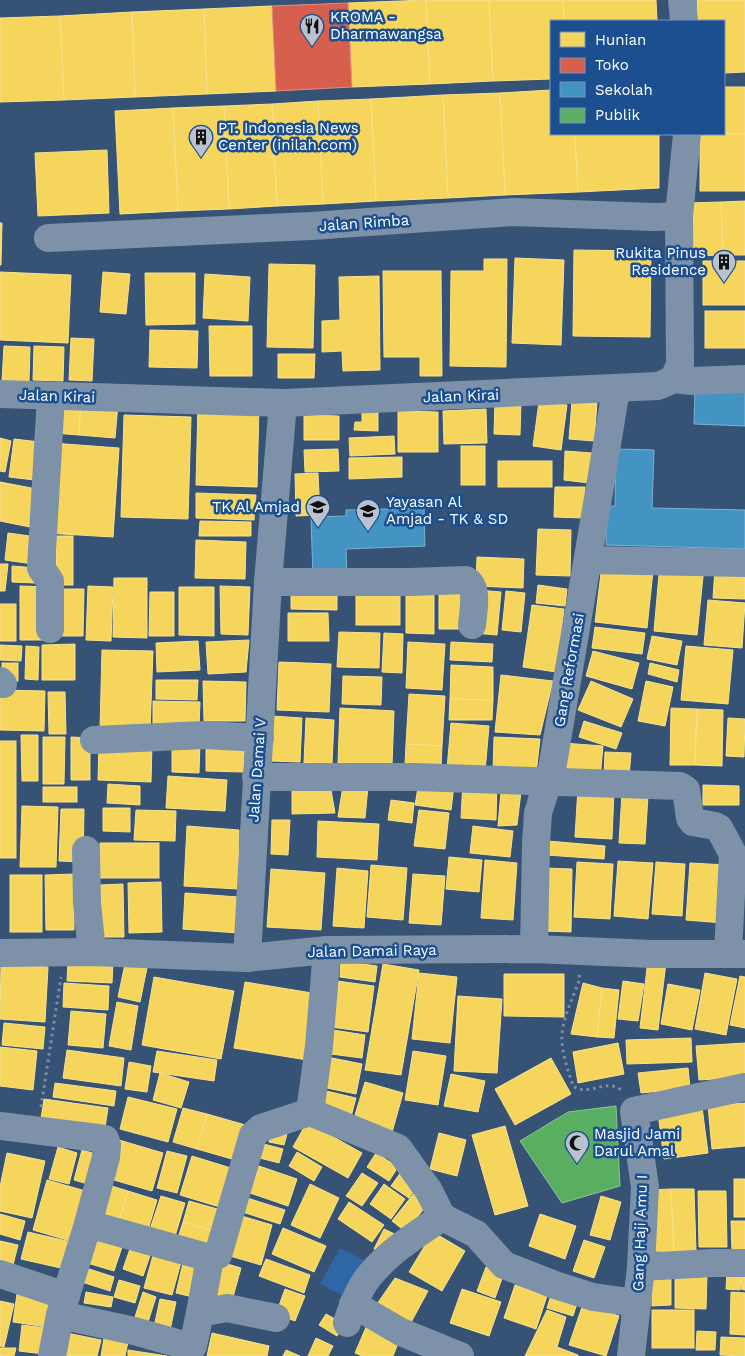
<svg xmlns="http://www.w3.org/2000/svg" width="745" height="1356" viewBox="0 0 745 1356" font-family="'Work Sans',sans-serif">
  <style>
    .green { fill: #2f66a5 }
    .homes { fill: #f6d55c; stroke: #f9e28d }
    .shops { fill: #d6604d; stroke: #e29082 }
    .schools { fill: #4393c3; stroke: #7bb3d5 }
    .public { fill: #5aae61; stroke: #8cc690 }
    .lines { fill: none; stroke-linecap: round; stroke-linejoin: round }
    .path { stroke: #7d92a8; stroke-width: 3; stroke-dasharray: 2.5 4; stroke-linecap: butt }
    .minor { stroke: #7d92a8; stroke-width: 28 }
    .labels { text-anchor: middle; stroke-width: 5; stroke-linejoin: round; paint-order: stroke }
    .poi-label { font-size: 15px; fill: #fff; stroke: #1b4f8f; text-anchor: start }
    .street-label { font-size: 15px; fill: #fff; stroke: #1b4f8f }
  </style>
  <rect width="100%" height="100%" fill="#365274"/>
  <polygon class="green" points="340,1248 365,1261 345,1297 320,1284"/>
  <g class="homes">
    <polygon points="426,0 430,84 352,87 348,3"/>
    <polygon points="426,0 489,0 493,81 430,84"/>
    <polygon points="489,0 563,0 564,21 551,21 551,79 493,81"/>
    <polygon points="563,0 656,0 657,21 564,21"/>
    <polygon points="697,0 745,0 745,72 724,73 724,21 697,21"/>
    <polygon points="272,6 276,91 207,94 204,9"/>
    <polygon points="204,9 207,94 135,97 132,12"/>
    <polygon points="132,12 135,97 64,100 60,16"/>
    <polygon points="60,16 64,100 0,102 0,18"/>
    <polygon points="724,87 745,87 745,134 700,134 724,134"/>
    <polygon points="551,90 551,134 575,134 578,192 505,195 500,93"/>
    <polygon points="500,93 505,195 448,198 443,95"/>
    <polygon points="443,95 448,198 376,201 371,99"/>
    <polygon points="371,99 376,201 323,204 318,101"/>
    <polygon points="318,101 323,204 277,206 272,104"/>
    <polygon points="272,104 277,206 229,209 224,106"/>
    <polygon points="224,106 229,209 178,211 173,108"/>
    <polygon points="173,108 178,211 120,214 115,111"/>
    <polygon points="575,134 659,134 659,188 578,192"/>
    <rect x="700" y="134" width="45" height="57"/>
    <polygon points="107,150 109,213 38,216 35,153"/>
    <polygon points="745,201 745,255 723,255 721,202"/>
    <polygon points="721,202 723,255 689,256 687,203"/>
    <polygon points="0,223 2,223 1,265 0,265"/>
    <polygon points="574,250 651,251 650,337 573,336"/>
    <polygon points="515,258 564,260 561,345 512,343"/>
    <polygon points="484,259 507,259 506,367 450,366 451,271 484,271"/>
    <rect x="703" y="261" width="42" height="44"/>
    <polygon points="269,264 315,265 313,348 267,347"/>
    <polygon points="383,271 441,271 442,376 420,376 420,357 384,357"/>
    <polygon points="0,272 71,275 68,343 0,340"/>
    <polygon points="103,272 130,274 126,314 100,312"/>
    <polygon points="145,273 195,273 195,324 146,325"/>
    <polygon points="205,274 250,277 248,321 203,318"/>
    <polygon points="379,276 380,370 343,371 342,351 322,352 322,321 340,320 339,277"/>
    <rect x="705" y="311" width="40" height="37"/>
    <polygon points="209,326 252,326 252,376 210,376"/>
    <polygon points="150,330 198,331 197,368 149,367"/>
    <polygon points="71,338 94,339 92,381 69,380"/>
    <polygon points="4,346 30,347 29,382 2,381"/>
    <polygon points="34,346 64,347 63,381 33,380"/>
    <polygon points="278,354 315,354 314,378 278,378"/>
    <polygon points="55,399 81,401 79,435 53,433"/>
    <polygon points="495,400 521,400 520,435 494,434"/>
    <polygon points="81,401 118,404 115,438 79,435"/>
    <polygon points="572,401 597,403 594,441 569,439"/>
    <polygon points="539,402 567,405 561,450 533,446"/>
    <polygon points="198,404 259,406 257,487 196,485"/>
    <polygon points="486,409 487,443 444,444 443,411"/>
    <polygon points="362,410 378,410 378,431 354,430 355,422 362,422"/>
    <polygon points="398,411 438,412 438,452 398,452"/>
    <polygon points="124,415 191,417 188,519 121,517"/>
    <polygon points="304,415 339,416 339,440 304,440"/>
    <polygon points="394,436 395,454 350,456 349,438"/>
    <polygon points="0,438 11,441 5,472 0,471"/>
    <polygon points="14,439 48,443 43,481 9,477"/>
    <polygon points="52,443 119,448 113,537 45,533"/>
    <rect x="461" y="446" width="24" height="39"/>
    <polygon points="338,449 339,471 305,472 304,450"/>
    <polygon points="565,451 592,453 589,483 564,480"/>
    <polygon points="402,457 402,477 349,479 349,458"/>
    <rect x="498" y="461" width="54" height="26"/>
    <polygon points="318,473 320,515 296,516 295,474"/>
    <polygon points="0,482 42,490 35,528 0,521"/>
    <polygon points="555,487 585,487 584,518 554,517"/>
    <polygon points="196,493 256,495 254,520 196,518"/>
    <polygon points="200,521 251,522 251,536 199,536"/>
    <polygon points="538,529 571,530 570,576 536,575"/>
    <polygon points="8,533 37,537 33,564 5,560"/>
    <rect x="56" y="536" width="17" height="49"/>
    <polygon points="196,540 246,542 245,579 195,578"/>
    <polygon points="477,557 524,559 523,588 476,586"/>
    <polygon points="660,563 704,567 697,635 654,631"/>
    <polygon points="0,564 8,564 5,591 0,591"/>
    <polygon points="602,565 653,571 647,628 595,622"/>
    <polygon points="12,566 36,568 35,583 12,582"/>
    <polygon points="715,568 745,570 745,599 713,598"/>
    <polygon points="114,578 147,578 147,638 113,637"/>
    <rect x="356" y="585" width="44" height="40"/>
    <rect x="439" y="585" width="25" height="44"/>
    <polygon points="538,585 567,589 565,606 536,603"/>
    <polygon points="20,586 49,587 48,640 20,640"/>
    <polygon points="88,586 113,587 111,641 86,640"/>
    <polygon points="220,586 250,587 248,635 221,634"/>
    <polygon points="406,586 434,587 434,634 406,633"/>
    <polygon points="179,587 214,587 214,636 179,635"/>
    <polygon points="291,587 337,588 337,610 291,609"/>
    <polygon points="54,589 84,589 83,636 52,636"/>
    <polygon points="478,590 501,592 497,635 474,633"/>
    <polygon points="506,591 525,593 521,632 502,630"/>
    <polygon points="150,592 174,592 174,636 149,636"/>
    <polygon points="708,600 745,603 742,648 704,645"/>
    <rect x="0" y="604" width="16" height="37"/>
    <polygon points="532,605 564,609 556,672 523,667"/>
    <polygon points="288,613 328,613 329,641 288,641"/>
    <polygon points="595,627 645,633 642,654 592,648"/>
    <polygon points="339,632 380,633 379,668 337,667"/>
    <polygon points="384,633 403,634 402,673 382,672"/>
    <polygon points="652,636 682,641 677,665 647,659"/>
    <polygon points="249,640 246,672 208,674 206,642"/>
    <polygon points="198,641 200,670 157,672 156,643"/>
    <polygon points="408,642 445,644 442,690 406,688"/>
    <polygon points="451,642 493,644 492,662 450,660"/>
    <polygon points="75,644 75,680 42,680 42,645"/>
    <polygon points="0,645 22,646 21,661 0,660"/>
    <polygon points="26,646 39,647 38,680 25,679"/>
    <polygon points="686,646 733,650 728,704 681,700"/>
    <polygon points="102,650 153,651 150,731 100,729"/>
    <polygon points="593,651 639,663 632,689 586,676"/>
    <polygon points="279,662 331,664 329,712 277,710"/>
    <rect x="2" y="663" width="16" height="18"/>
    <polygon points="650,663 679,670 677,682 648,674"/>
    <polygon points="451,665 493,667 493,700 450,699"/>
    <polygon points="501,675 553,681 540,735 495,732"/>
    <polygon points="343,676 382,677 381,705 342,704"/>
    <polygon points="156,680 198,680 197,700 156,699"/>
    <polygon points="203,681 246,682 245,721 204,721"/>
    <polygon points="591,681 633,699 621,727 578,710"/>
    <polygon points="646,681 673,687 665,726 638,721"/>
    <polygon points="0,690 45,691 44,731 0,730"/>
    <polygon points="48,692 65,692 66,734 49,734"/>
    <polygon points="409,694 445,696 442,746 406,744"/>
    <polygon points="450,699 493,700 492,720 449,720"/>
    <polygon points="153,701 200,702 199,727 153,726"/>
    <polygon points="340,708 394,711 392,765 338,763"/>
    <polygon points="671,708 697,709 695,765 670,765"/>
    <polygon points="697,709 723,710 722,766 695,765"/>
    <polygon points="272,716 302,718 300,762 269,761"/>
    <polygon points="306,718 334,720 332,764 304,763"/>
    <polygon points="728,718 745,719 744,757 726,756"/>
    <polygon points="584,721 622,733 616,749 579,737"/>
    <polygon points="451,723 489,726 485,772 447,769"/>
    <polygon points="21,735 38,735 38,781 22,781"/>
    <polygon points="43,737 65,737 64,784 43,784"/>
    <polygon points="71,737 90,738 90,780 71,780"/>
    <polygon points="494,737 540,739 536,774 493,772"/>
    <polygon points="206,740 245,741 243,772 206,771"/>
    <rect x="0" y="741" width="16" height="117"/>
    <polygon points="172,742 200,742 199,773 172,772"/>
    <polygon points="99,743 152,744 151,782 98,780"/>
    <polygon points="563,743 603,746 600,779 561,776"/>
    <polygon points="406,744 442,746 441,767 405,765"/>
    <polygon points="605,752 631,753 629,777 604,776"/>
    <polygon points="168,776 227,780 225,811 166,808"/>
    <polygon points="502,780 522,783 517,825 498,826"/>
    <polygon points="292,782 330,784 335,813 292,814"/>
    <polygon points="419,782 454,785 451,810 415,805"/>
    <polygon points="463,782 497,784 496,820 461,818"/>
    <polygon points="108,784 140,786 140,805 107,803"/>
    <polygon points="703,785 739,786 739,805 703,805"/>
    <polygon points="343,786 368,786 365,818 338,817"/>
    <rect x="43" y="787" width="34" height="15"/>
    <polygon points="578,788 614,790 612,839 575,837"/>
    <polygon points="622,793 648,795 645,844 619,843"/>
    <polygon points="391,800 414,803 412,823 388,820"/>
    <polygon points="22,806 58,807 56,867 20,867"/>
    <polygon points="103,808 130,808 130,832 103,831"/>
    <polygon points="61,809 84,809 83,862 59,861"/>
    <polygon points="136,810 176,811 175,841 134,840"/>
    <polygon points="419,810 449,813 445,849 414,846"/>
    <polygon points="272,820 290,820 288,855 271,854"/>
    <polygon points="318,821 379,824 377,860 317,857"/>
    <polygon points="187,826 239,830 238,889 184,886"/>
    <polygon points="473,826 513,831 510,857 470,853"/>
    <polygon points="548,841 605,846 604,859 546,855"/>
    <rect x="100" y="843" width="59" height="35"/>
    <polygon points="449,857 482,860 479,892 446,889"/>
    <polygon points="485,860 517,863 513,920 481,918"/>
    <polygon points="618,861 653,863 648,919 614,916"/>
    <polygon points="577,862 613,864 610,919 574,917"/>
    <polygon points="656,862 685,864 682,916 652,914"/>
    <polygon points="690,863 727,865 723,923 686,920"/>
    <polygon points="371,865 407,868 403,920 367,917"/>
    <polygon points="337,868 368,871 364,928 333,926"/>
    <polygon points="544,868 572,869 571,932 542,931"/>
    <polygon points="271,869 325,873 321,930 267,927"/>
    <polygon points="74,874 74,930 46,930 45,875"/>
    <polygon points="413,874 445,876 441,925 409,923"/>
    <rect x="10" y="875" width="32" height="57"/>
    <polygon points="161,882 162,932 129,933 128,883"/>
    <polygon points="123,884 124,937 101,937 100,885"/>
    <polygon points="185,893 238,897 238,933 183,929"/>
    <polygon points="648,960 666,962 658,1030 640,1028"/>
    <polygon points="341,961 377,966 375,982 340,977"/>
    <polygon points="68,962 113,963 112,983 67,981"/>
    <polygon points="1,964 48,967 45,1022 0,1019"/>
    <polygon points="125,964 147,968 140,1002 118,997"/>
    <polygon points="383,964 419,970 401,1075 365,1070"/>
    <polygon points="419,973 457,977 450,1043 412,1039"/>
    <polygon points="705,973 737,979 726,1035 695,1029"/>
    <polygon points="504,974 564,974 564,1017 504,1016"/>
    <polygon points="740,976 745,977 745,1028 730,1025"/>
    <polygon points="154,977 234,991 221,1059 142,1045"/>
    <polygon points="337,981 374,986 368,1032 331,1027"/>
    <polygon points="623,981 644,984 638,1021 618,1019"/>
    <polygon points="245,982 318,994 307,1060 234,1048"/>
    <polygon points="64,983 109,986 108,1010 63,1007"/>
    <polygon points="583,983 602,988 597,1037 571,1034"/>
    <polygon points="668,984 700,990 692,1030 661,1024"/>
    <polygon points="602,988 619,990 614,1038 597,1037"/>
    <polygon points="458,996 502,999 497,1073 454,1071"/>
    <polygon points="117,1002 138,1006 131,1050 109,1046"/>
    <polygon points="71,1011 106,1014 103,1048 68,1045"/>
    <polygon points="4,1023 45,1027 43,1049 2,1045"/>
    <polygon points="327,1029 365,1035 362,1058 323,1053"/>
    <polygon points="691,1038 692,1062 627,1064 626,1040"/>
    <polygon points="618,1043 624,1074 578,1083 573,1052"/>
    <polygon points="745,1043 745,1077 699,1080 696,1046"/>
    <polygon points="0,1047 37,1051 33,1090 0,1086"/>
    <polygon points="67,1050 124,1058 121,1086 63,1078"/>
    <polygon points="157,1051 217,1060 214,1081 153,1072"/>
    <polygon points="413,1051 446,1056 438,1105 405,1100"/>
    <polygon points="327,1057 362,1064 356,1094 322,1087"/>
    <polygon points="551,1058 571,1094 515,1125 495,1089"/>
    <polygon points="129,1062 151,1066 147,1092 125,1089"/>
    <polygon points="688,1068 690,1088 641,1093 638,1073"/>
    <polygon points="160,1073 189,1082 181,1108 153,1100"/>
    <polygon points="451,1074 485,1081 478,1112 444,1106"/>
    <polygon points="365,1082 403,1093 391,1136 352,1125"/>
    <polygon points="55,1083 116,1091 114,1106 53,1097"/>
    <polygon points="322,1090 356,1098 349,1124 316,1111"/>
    <polygon points="128,1097 177,1109 168,1142 120,1129"/>
    <polygon points="44,1099 108,1108 104,1134 40,1125"/>
    <polygon points="745,1103 745,1146 712,1149 708,1106"/>
    <polygon points="702,1107 708,1153 664,1159 658,1113"/>
    <polygon points="183,1108 207,1114 197,1149 173,1142"/>
    <polygon points="207,1114 249,1126 239,1161 197,1149"/>
    <polygon points="307,1122 362,1153 348,1178 293,1147"/>
    <polygon points="505,1126 528,1206 495,1215 472,1135"/>
    <polygon points="271,1131 287,1134 284,1145 269,1142"/>
    <polygon points="439,1133 466,1140 457,1176 430,1169"/>
    <polygon points="119,1140 163,1153 152,1191 107,1178"/>
    <polygon points="256,1142 283,1149 279,1163 252,1156"/>
    <polygon points="58,1147 77,1153 69,1184 49,1179"/>
    <polygon points="82,1150 99,1155 91,1185 74,1180"/>
    <polygon points="167,1151 187,1156 177,1193 157,1188"/>
    <polygon points="297,1152 322,1167 314,1181 289,1166"/>
    <polygon points="7,1153 45,1161 32,1218 0,1211 0,1187"/>
    <polygon points="376,1153 398,1167 389,1181 367,1167"/>
    <polygon points="192,1156 234,1169 223,1208 180,1195"/>
    <polygon points="259,1166 297,1179 288,1206 250,1193"/>
    <polygon points="401,1172 419,1183 409,1198 391,1186"/>
    <polygon points="362,1173 378,1183 362,1206 346,1196"/>
    <rect x="734" y="1179" width="11" height="38"/>
    <polygon points="47,1180 89,1192 74,1242 33,1230"/>
    <polygon points="105,1184 128,1191 118,1224 95,1217"/>
    <polygon points="310,1184 339,1198 320,1238 291,1225"/>
    <polygon points="384,1184 405,1199 391,1219 370,1204"/>
    <polygon points="671,1189 674,1252 654,1251 650,1190"/>
    <polygon points="671,1189 694,1189 696,1251 674,1252"/>
    <polygon points="128,1191 157,1200 147,1233 118,1224"/>
    <polygon points="698,1191 726,1191 727,1247 699,1247"/>
    <polygon points="415,1192 429,1202 406,1232 392,1221"/>
    <polygon points="161,1196 185,1203 173,1243 148,1235"/>
    <polygon points="241,1196 285,1210 280,1224 236,1210"/>
    <polygon points="601,1196 621,1202 610,1240 590,1235"/>
    <polygon points="189,1201 221,1210 215,1232 183,1222"/>
    <polygon points="349,1202 384,1225 372,1242 338,1219"/>
    <polygon points="0,1214 25,1221 20,1240 0,1234"/>
    <polygon points="235,1214 272,1225 261,1265 223,1254"/>
    <polygon points="540,1214 576,1226 565,1259 529,1246"/>
    <polygon points="731,1221 745,1221 745,1251 732,1251"/>
    <polygon points="183,1222 215,1232 208,1253 176,1244"/>
    <polygon points="283,1228 326,1246 314,1272 272,1254"/>
    <polygon points="384,1229 401,1237 390,1255 374,1249"/>
    <polygon points="28,1232 71,1242 65,1269 21,1259"/>
    <polygon points="433,1232 465,1251 442,1291 409,1272"/>
    <polygon points="92,1237 122,1247 114,1271 84,1262"/>
    <polygon points="584,1240 605,1247 594,1278 573,1271"/>
    <polygon points="0,1241 18,1245 12,1269 0,1266"/>
    <polygon points="132,1243 152,1250 143,1276 123,1269"/>
    <polygon points="155,1248 183,1255 172,1295 144,1288"/>
    <polygon points="266,1259 310,1275 304,1293 259,1276"/>
    <polygon points="214,1260 241,1268 231,1304 204,1296"/>
    <polygon points="183,1263 204,1267 197,1298 176,1293"/>
    <polygon points="486,1267 504,1273 495,1298 477,1291"/>
    <polygon points="86,1268 114,1277 110,1291 82,1282"/>
    <polygon points="727,1271 741,1272 740,1290 726,1289"/>
    <polygon points="742,1271 745,1271 745,1290 741,1289"/>
    <polygon points="675,1273 707,1274 706,1309 675,1308"/>
    <polygon points="652,1276 671,1276 671,1305 652,1306"/>
    <polygon points="395,1278 428,1291 409,1326 377,1304"/>
    <polygon points="119,1280 140,1286 135,1303 114,1297"/>
    <polygon points="515,1285 547,1296 536,1329 504,1318"/>
    <polygon points="18,1287 52,1292 47,1327 13,1322"/>
    <polygon points="285,1289 305,1296 295,1321 276,1314"/>
    <polygon points="462,1289 501,1302 489,1336 450,1323"/>
    <polygon points="553,1289 579,1297 573,1316 547,1308"/>
    <polygon points="86,1292 113,1297 111,1307 84,1303"/>
    <polygon points="143,1292 156,1297 147,1325 134,1320"/>
    <polygon points="731,1292 745,1293 745,1335 730,1334"/>
    <polygon points="160,1299 176,1302 170,1330 154,1327"/>
    <polygon points="0,1301 14,1304 4,1347 0,1346"/>
    <polygon points="583,1304 619,1316 606,1356 569,1345"/>
    <polygon points="547,1310 566,1317 557,1347 578,1355 578,1356 525,1356"/>
    <rect x="652" y="1310" width="42" height="38"/>
    <polygon points="326,1314 344,1324 337,1336 319,1325"/>
    <polygon points="22,1325 46,1328 44,1354 19,1351"/>
    <polygon points="367,1325 400,1338 393,1356 362,1356 355,1353"/>
    <polygon points="697,1331 716,1332 715,1350 696,1350"/>
    <polygon points="67,1333 101,1340 97,1356 63,1356"/>
    <polygon points="212,1333 269,1346 267,1356 207,1356"/>
    <polygon points="721,1337 745,1338 745,1356 720,1355"/>
    <polygon points="104,1338 128,1342 125,1356 101,1356"/>
    <polygon points="316,1338 333,1346 328,1356 308,1356"/>
    <polygon points="0,1348 16,1348 14,1356 0,1356"/>
    <polygon points="128,1350 167,1356 128,1356"/>
    <polygon points="286,1350 300,1356 283,1356"/>
  </g>
  <polygon class="shops" points="348,3 352,87 276,91 272,6"/>
  <g class="schools">
    <polygon points="695,387 745,388 745,426 694,424"/>
    <polygon points="616,449 654,450 652,508 745,510 745,549 606,545 607,506 615,506"/>
    <polygon points="424,508 425,546 346,549 347,578 313,579 311,517 346,516 346,510"/>
  </g>
  <polygon class="public" points="616,1106 620,1186 562,1203 520,1141 568,1112"/>
  <g class="lines">
    <g class="path">
      <path d="M579,975L580,978C574,996 563,1016 562,1035C561,1052 568,1070 573,1086C587,1097 607,1078 621,1090"/>
      <polyline points="41,1107 61,977"/>
    </g>
    <g class="minor">
      <polyline points="682,0 684,21"/>
      <polyline points="48,238 311,226 513,212 654,217 679,216"/>
      <polyline points="674,379 692,381 745,379"/>
      <polyline points="0,394 283,403 658,386 674,379 680,364 679,216 687,134"/>
      <polyline points="589,560 745,563"/>
      <path d="M268,582H410L466,580C479,587 473,612 472,625"/>
      <polyline points="50,629 50,581 41,568 51,396"/>
      <polyline points="0,681 3,684"/>
      <polyline points="94,740 204,735 260,738"/>
      <polyline points="256,777 415,777 680,786 686,790 690,818 693,822 715,826 719,828 733,854 728,953"/>
      <polyline points="86,850 87,903 92,952"/>
      <path d="M534,949L536,843L538,813L548,781H550C572,651 595,520 616,389"/>
      <polyline points="0,953 92,952 247,958 327,950 534,949 653,954 745,954"/>
      <polyline points="247,958 268,582 283,403"/>
      <polyline points="310,1112 319,1046 327,950"/>
      <polyline points="0,1126 98,1138 105,1139 107,1145 106,1157 88,1224 60,1315 52,1356"/>
      <polyline points="88,1224 210,1258 218,1255 253,1135 261,1128 310,1112 398,1148 429,1191 442,1217 476,1234 504,1265 555,1285 593,1297 637,1303"/>
      <polyline points="641,1267 713,1263 745,1263"/>
      <polyline points="0,1274 66,1296"/>
      <polyline points="353,1304 401,1332 460,1356"/>
      <polyline points="200,1313 210,1258"/>
      <polyline points="60,1315 134,1331 191,1347 193,1346 200,1313 227,1308 276,1318"/>
      <path d="M347,1323C352,1307 359,1288 370,1275C390,1251 417,1234 442,1217"/>
      <polyline points="631,1356 641,1267 645,1187 634,1111 745,1087"/>
    </g>
  </g>
  <defs>
    <g id="restaurant-pin" transform="scale(1.25)"><path d="M0 17L-7.5 6A9.5 9.5 0 1 1 7.5 6Z" fill="#b9c2ce" stroke="#1b4f8f"/><path d="M-5-6h1v4h1v-4h1v4h1v-4h1v5L-1.5 .5V6h-2V.5L-5-1ZM5-6V6H3V1.5H1.5Q1.5-4 5-6Z" fill="#111"/></g>
    <g id="building-pin" transform="scale(1.25)"><path d="M0 17L-7.5 6A9.5 9.5 0 1 1 7.5 6Z" fill="#b9c2ce" stroke="#1b4f8f"/><path d="M-4-6H4V6H1V3H-1V6H-4ZM-2.5-4.3h1.7v1.8h-1.7ZM.8-4.3h1.7v1.8H.8ZM-2.5-1h1.7V.8h-1.7ZM.8-1h1.7V.8H.8Z" fill="#111"/></g>
    <g id="school-pin" transform="scale(1.25)"><path d="M0 17L-7.5 6A9.5 9.5 0 1 1 7.5 6Z" fill="#b9c2ce" stroke="#1b4f8f"/><path d="M0-5L7-2L0 1L-7-2ZM-4 1L0 2.5L4 1V4Q0 6-4 4Z" fill="#111"/></g>
    <g id="mosque-pin" transform="scale(1.25)"><path d="M0 17L-7.5 6A9.5 9.5 0 1 1 7.5 6Z" fill="#b9c2ce" stroke="#1b4f8f"/><path d="M3.5-4.9A6 6 0 1 0 3.5 4.9A5 5 0 1 1 3.5-4.9Z" fill="#111"/></g>
  </defs>
  <g fill-rule="evenodd">
    <use href="#restaurant-pin" x="312" y="26"/>
    <use href="#building-pin" x="201" y="137"/>
    <use href="#building-pin" x="724" y="262"/>
    <use href="#school-pin" x="318" y="507"/>
    <use href="#school-pin" x="368" y="511"/>
    <use href="#mosque-pin" x="577" y="1143"/>
  </g>
  <g class="labels">
    <g class="poi-label">
      <text x="330" y="22">KROMA -<tspan x="330" dy="17">Dharmawangsa</tspan></text>
      <text x="218" y="133">PT. Indonesia News<tspan x="218" dy="17">Center (inilah.com)</tspan></text>
      <text x="706" y="258" text-anchor="end">Rukita Pinus<tspan x="706" dy="17">Residence</tspan></text>
      <text x="386" y="507">Yayasan Al<tspan x="386" dy="17">Amjad - TK &amp; SD</tspan></text>
      <text x="300" y="512" text-anchor="end">TK Al Amjad</text>
      <text x="594" y="1139">Masjid Jami<tspan x="594" dy="17">Darul Amal</tspan></text>
    </g>
    <g class="street-label">
      <text transform="translate(364 223) rotate(-4)" y="5">Jalan Rimba</text>
      <text transform="translate(57 396) rotate(2)" y="5">Jalan Kirai</text>
      <text transform="translate(461 396) rotate(-2)" y="5">Jalan Kirai</text>
      <text transform="translate(569 670) rotate(-80)" y="5">Gang Reformasi</text>
      <text transform="translate(257 770) rotate(-86)" y="5">Jalan Damai V</text>
      <text transform="translate(372 951) rotate(-1)" y="5">Jalan Damai Raya</text>
      <text transform="translate(640 1233) rotate(-88)" y="5">Gang Haji Amu I</text>
    </g>
  </g>
  <rect x="550" y="20" width="175" height="115" fill="#1b4f8f" stroke="#7695bc"/>
  <rect x="560" y="32" width="25" height="15" fill="#f6d55c" stroke="#7695bc"/>
  <text x="595" y="45" font-size="15" fill="#ffffff">Hunian</text>
  <rect x="560" y="58" width="25" height="15" fill="#d6604d" stroke="#7695bc"/>
  <text x="595" y="70" font-size="15" fill="#ffffff">Toko</text>
  <rect x="560" y="82" width="25" height="15" fill="#4393c3" stroke="#7695bc"/>
  <text x="595" y="95" font-size="15" fill="#ffffff">Sekolah</text>
  <rect x="560" y="108" width="25" height="15" fill="#5aae61" stroke="#7695bc"/>
  <text x="595" y="120" font-size="15" fill="#ffffff">Publik</text>
</svg>
